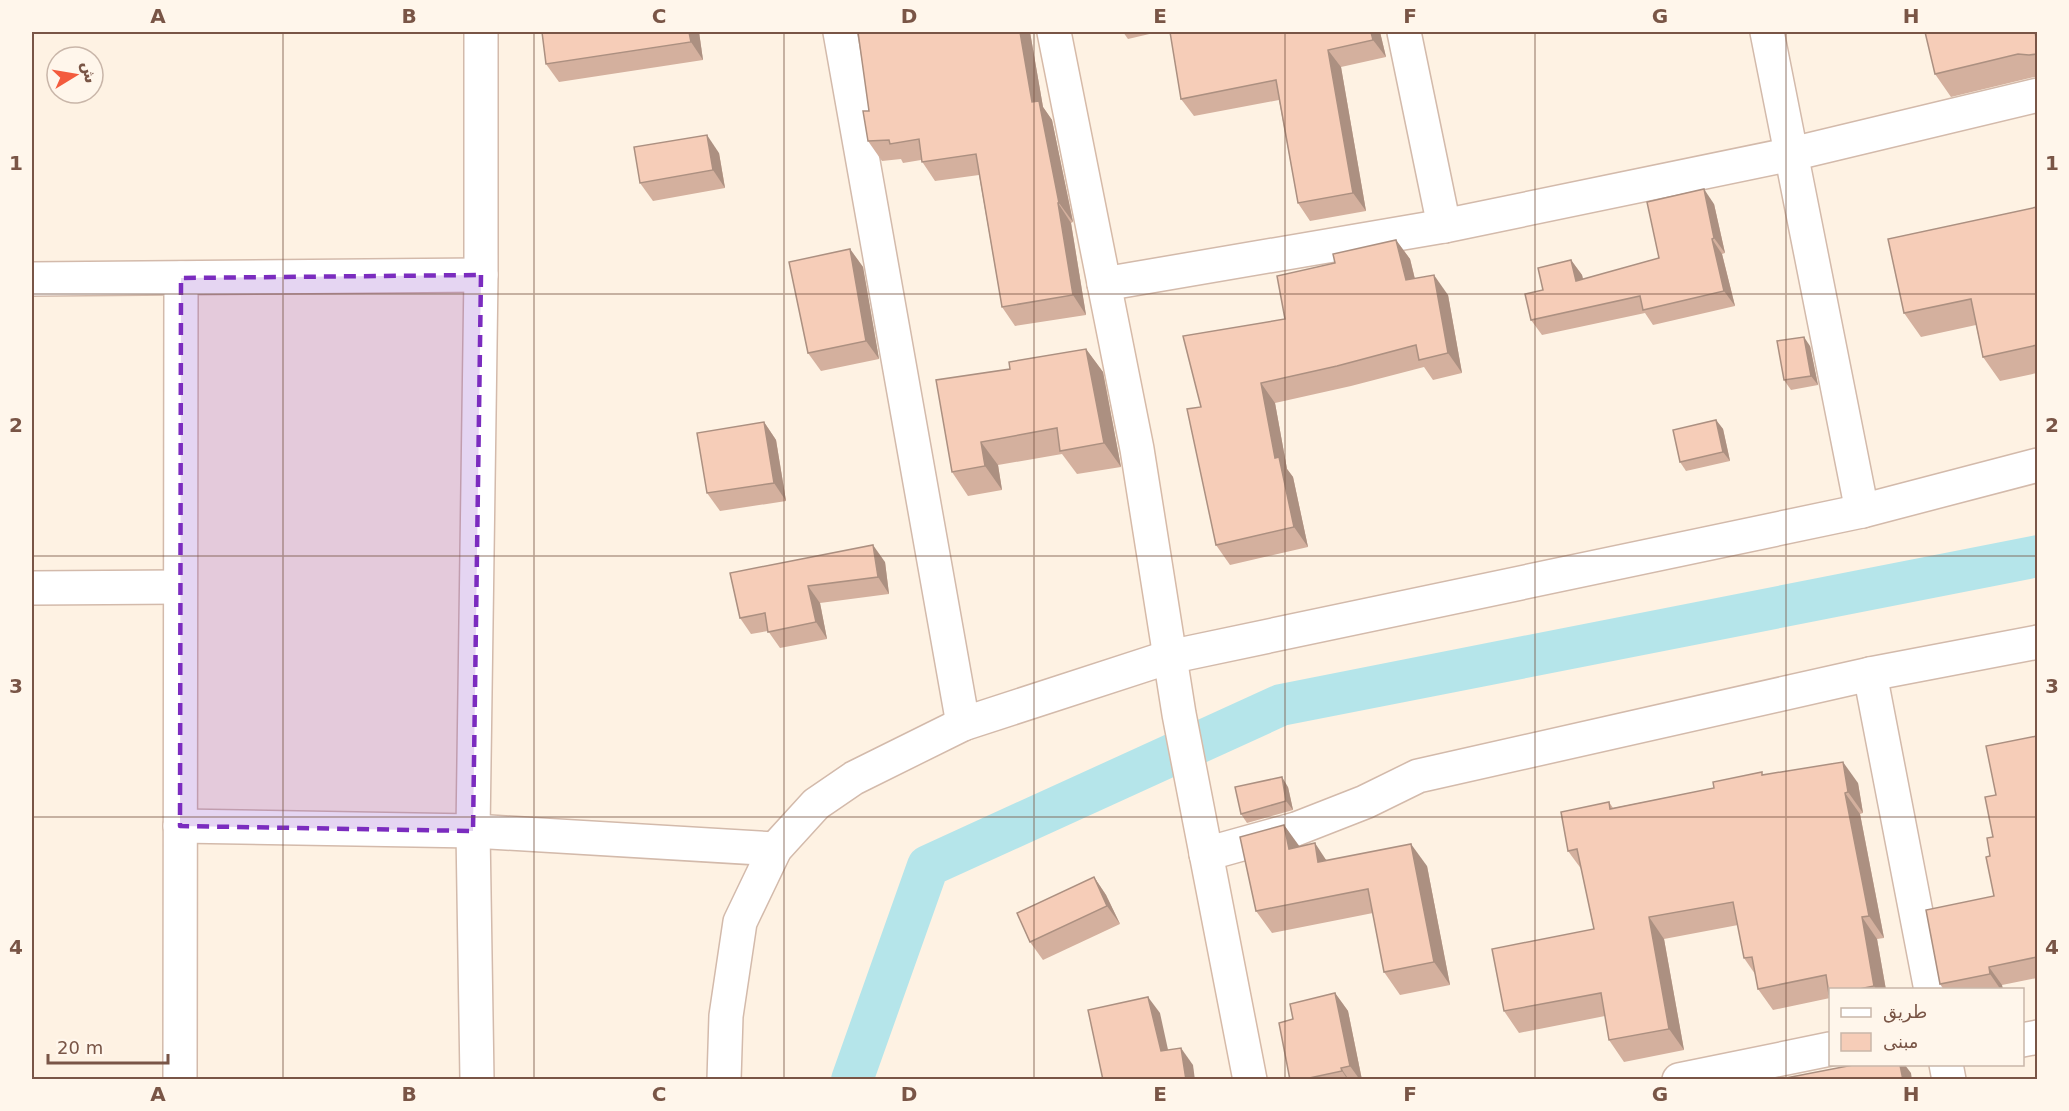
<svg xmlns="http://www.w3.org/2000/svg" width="2069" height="1111" viewBox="0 0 2069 1111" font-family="'DejaVu Sans',Cairo,sans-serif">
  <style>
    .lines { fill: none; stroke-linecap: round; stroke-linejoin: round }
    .canal { stroke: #b5e5ea; stroke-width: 42 }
    .street-casing { stroke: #d3baab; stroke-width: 36 }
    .secondary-casing { stroke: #d6baa8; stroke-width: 36 }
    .street { stroke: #fff; stroke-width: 33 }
    .secondary { stroke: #fff; stroke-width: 33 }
    .wall { fill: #d4b09e }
    .shaded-wall { fill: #ac9081 }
    .building { fill: #f6cdb8; stroke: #ac9081; stroke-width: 1.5 }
    .marked { fill: #7b2cbf; fill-opacity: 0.2; stroke: #7b2cbf; stroke-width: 4.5; stroke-dasharray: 12 8; stroke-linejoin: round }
    .grid { fill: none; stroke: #795546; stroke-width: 1.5; stroke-opacity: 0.55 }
    .neatline { fill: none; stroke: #795546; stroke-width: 2 }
    .grid-label { font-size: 20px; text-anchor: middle; font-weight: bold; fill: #795546 }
  </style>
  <rect width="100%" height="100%" fill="#fef2e3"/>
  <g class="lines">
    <polyline class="canal" points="852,1080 928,866 1281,705 2038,556"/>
    <g class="street-casing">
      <g id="street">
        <polyline points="840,32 963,724"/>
        <polyline points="1404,32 1444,226"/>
        <polyline points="1767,32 1862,511"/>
        <polyline points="32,279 481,275"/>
        <polyline points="1104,284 1444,226 1792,154 2038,95"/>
        <polyline points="32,588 180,587"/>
        <polyline points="1870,674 1931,990"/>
        <polyline points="180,826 473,831 775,849"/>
        <polyline points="1206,854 1296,829 1365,802 1418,776 1870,674 2038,642"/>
        <polyline points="2022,1040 2038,1037"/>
        <polyline points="1946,1064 1949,1080"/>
        <polyline points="180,1080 181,278"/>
        <polyline points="477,1080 473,831 481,275 481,32"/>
        <polyline points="724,1080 726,1016 740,922 775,849 816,804 854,778 963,724 1169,657 1862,511 2038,465"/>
        <polyline points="1679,1080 1830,1049"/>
      </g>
    </g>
    <g class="secondary-casing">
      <polyline id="secondary" points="1054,32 1137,449 1179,714 1250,1080"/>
    </g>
    <use href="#street" class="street"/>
    <use href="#secondary" class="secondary"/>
  </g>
  <g class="wall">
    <polygon points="542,32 699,32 703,60 559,82 546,64"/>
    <polygon points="858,32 1030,32 1043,107 1052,120 1073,222 1071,223 1086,315 1015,326 1002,307 979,175 935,181 921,160 903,163 901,159 882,161 868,141 869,111"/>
    <polygon points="1123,32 1158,32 1128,39"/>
    <polygon points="1170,32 1380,32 1386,57 1341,67 1366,211 1310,221 1298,203 1279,100 1194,116 1181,99"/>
    <polygon points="2037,32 2037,77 2034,77 1951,97 1935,74"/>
    <polygon points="719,153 725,188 653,201 640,183"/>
    <polygon points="1714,204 1725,253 1722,254 1735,306 1653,325 1645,313 1542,335 1531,320 1543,290 1571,260 1582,275 1583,279 1659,258"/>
    <polygon points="2037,207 2037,373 2000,381 1983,357 1976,325 1921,337 1904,313"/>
    <polygon points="1396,240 1410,259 1415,279 1448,295 1462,373 1433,380 1424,367 1351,386 1275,403 1287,469 1293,477 1308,547 1230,565 1216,545 1201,407 1285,319 1335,263"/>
    <polygon points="850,249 863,267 879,359 821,371 808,353"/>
    <polygon points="1810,346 1818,385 1791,390 1784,380"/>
    <polygon points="1086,349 1103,372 1121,467 1077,474 1062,454 998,465 1002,490 968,496 952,472 1010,369"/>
    <polygon points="1716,420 1723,429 1730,461 1686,471 1680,462"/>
    <polygon points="764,422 776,440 786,501 720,511 707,493"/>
    <polygon points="885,562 889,594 820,603 827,639 780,648 768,631 751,634 740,618 730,573"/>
    <polygon points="2037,736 2037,978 2002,985 2003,990 1944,990 1940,984 1994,896 1990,856 1996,795"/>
    <polygon points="1764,775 1858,783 1863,813 1860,814 1884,938 1877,939 1886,990 1830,990 1830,998 1773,1010 1758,989 1755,974 1744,958 1738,925 1664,939 1684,1050 1624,1062 1609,1040 1605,1016 1519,1033 1504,1011 1594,929 1582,870 1568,851 1609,802 1613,808 1714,788"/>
    <polygon points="1288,787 1293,810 1247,823 1241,814"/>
    <polygon points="1284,825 1299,847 1327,860 1427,866 1450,985 1400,995 1384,972 1373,913 1272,933 1256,911"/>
    <polygon points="1094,877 1106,895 1120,924 1043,960 1030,942"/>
    <polygon points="1335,993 1348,1011 1362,1080 1290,1080 1293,1019"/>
  </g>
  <g class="shaded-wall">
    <polygon points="689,32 699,32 703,60 691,42"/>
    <polygon points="1020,32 1030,32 1043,107 1052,120 1073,222 1059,203 1032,102"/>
    <polygon points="1371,32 1380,32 1386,57 1373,40"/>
    <polygon points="2035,32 2037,32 2037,44"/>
    <polygon points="1328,50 1341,67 1366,211 1353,193"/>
    <polygon points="707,135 719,153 725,188 713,170"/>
    <polygon points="1704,189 1714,204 1725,253 1714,238"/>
    <polygon points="1058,203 1071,223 1086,315 1073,295"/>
    <polygon points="1712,239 1722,254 1735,306 1724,291"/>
    <polygon points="1396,240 1410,259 1420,300 1406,280"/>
    <polygon points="850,249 863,267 879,359 866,341"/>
    <polygon points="1571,260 1582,275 1587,296 1576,281"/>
    <polygon points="1434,275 1448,295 1462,373 1448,353"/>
    <polygon points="1804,337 1810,346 1818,385 1811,376"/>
    <polygon points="1086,349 1103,372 1121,467 1104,443"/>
    <polygon points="1261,383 1275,403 1287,469 1293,477 1308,547 1294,527 1275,458"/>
    <polygon points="1716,420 1723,429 1730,461 1723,452"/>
    <polygon points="764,422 776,440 786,501 774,483"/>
    <polygon points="981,442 998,465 1002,490 985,466"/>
    <polygon points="873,545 885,562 889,594 878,577"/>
    <polygon points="808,586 820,603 827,639 816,622"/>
    <polygon points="1843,762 1858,783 1863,813 1848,792"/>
    <polygon points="1282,777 1288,787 1293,810 1286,801"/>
    <polygon points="1845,793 1860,814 1884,938 1869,916"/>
    <polygon points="1284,825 1300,847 1289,849"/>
    <polygon points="1315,843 1330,866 1318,862"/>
    <polygon points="1411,844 1427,866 1450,985 1434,962"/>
    <polygon points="1094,877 1106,895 1120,924 1107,906"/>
    <polygon points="1649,917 1664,939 1684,1050 1669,1029"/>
    <polygon points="1862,917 1877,939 1886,990 1877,990 1874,986"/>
    <polygon points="1989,967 2002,985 2003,990 2001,990 1990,974"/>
    <polygon points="1335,993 1348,1011 1362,1080 1360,1080 1350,1066"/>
    <polygon points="1148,997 1160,1013 1172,1068 1161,1051"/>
    <polygon points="1181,1048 1193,1065 1195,1080 1186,1080"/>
    <polygon points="1900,1065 1905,1065 1911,1073 1912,1080 1903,1080"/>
    <polygon points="1341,1068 1349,1080 1348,1080 1342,1071"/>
  </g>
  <g class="building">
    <polygon points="542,32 689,32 691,42 546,64"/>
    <polygon points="858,32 1020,32 1032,102 1039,101 1059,203 1058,203 1073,295 1002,307 976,154 922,162 919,139 890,144 889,140 868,141 863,111 869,111"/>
    <polygon points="1170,32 1232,32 1233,33 1241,32 1371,32 1373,40 1328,50 1353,193 1298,203 1276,80 1181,99"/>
    <polygon points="1925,32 2035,32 2037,44 2037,54 2029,55 2018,54 1935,74"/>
    <polygon points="707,135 713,170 640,183 634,147"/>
    <polygon points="1704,189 1714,238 1712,239 1724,291 1643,310 1640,296 1531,320 1525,294 1543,290 1538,268 1571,260 1576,281 1659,258 1647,202"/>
    <polygon points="2037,207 2037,345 1983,357 1971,299 1904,313 1888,239"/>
    <polygon points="1396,240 1406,280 1434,275 1448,353 1419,360 1416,345 1337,366 1261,383 1275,458 1279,457 1294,527 1216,545 1187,409 1201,407 1183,336 1285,319 1277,276 1335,263 1333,254"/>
    <polygon points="850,249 866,341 808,353 789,262"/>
    <polygon points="1804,337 1811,376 1784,380 1777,341"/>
    <polygon points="1086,349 1104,443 1060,451 1057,428 981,442 985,466 952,472 936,380 1010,369 1009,362"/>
    <polygon points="1716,420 1723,452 1680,462 1673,430"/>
    <polygon points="764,422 774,483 707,493 697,433"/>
    <polygon points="873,545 878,577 808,586 816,622 768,632 765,613 740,618 730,573"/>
    <polygon points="2037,736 2037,957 1989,967 1990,974 1940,984 1926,910 1994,896 1986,857 1990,856 1987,838 1993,837 1985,797 1996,795 1986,746"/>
    <polygon points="1843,762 1848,792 1845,793 1869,916 1862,917 1874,986 1854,990 1830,990 1830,994 1829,994 1826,975 1758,989 1752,957 1744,958 1733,902 1649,917 1669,1029 1609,1040 1601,993 1504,1011 1492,949 1594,929 1577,849 1568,851 1561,812 1609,802 1610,809 1714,788 1713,782 1762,772 1762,775"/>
    <polygon points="1282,777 1286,801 1241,814 1235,787"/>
    <polygon points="1284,825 1289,849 1315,843 1318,862 1411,844 1434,962 1384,972 1368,889 1256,911 1240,837"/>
    <polygon points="1094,877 1107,906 1030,942 1017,913"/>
    <polygon points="1335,993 1350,1066 1341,1068 1342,1071 1300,1080 1290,1080 1279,1023 1293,1019 1290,1004"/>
    <polygon points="1148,997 1161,1051 1181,1048 1186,1080 1103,1080 1088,1010"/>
    <polygon points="1853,1065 1900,1065 1903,1080 1775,1080"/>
  </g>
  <path class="marked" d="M481,275L473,831L180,826L181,278Z"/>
  <path class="grid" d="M283,32V1080M534,32V1080M784,32V1080M1034,32V1080M1285,32V1080M1535,32V1080M1786,32V1080M32,294H2038M32,556H2038M32,817H2038"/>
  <rect width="2069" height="1111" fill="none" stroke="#fff6eb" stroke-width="66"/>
  <rect x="1829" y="988" width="195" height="78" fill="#fff6eb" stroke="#c9b6a9" stroke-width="1.5"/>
  <rect x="1841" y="1008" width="30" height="9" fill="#ffffff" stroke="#c9b6a9" stroke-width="1.5"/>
  <text x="1883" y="1018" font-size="18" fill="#795546">طريق</text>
  <rect x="1841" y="1033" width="30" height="18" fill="#f6cdb8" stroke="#c9b6a9" stroke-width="1.5"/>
  <text x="1883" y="1048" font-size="18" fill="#795546">مبنى</text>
  <g transform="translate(75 75) rotate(79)"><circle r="28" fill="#fff6eb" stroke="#c9b6a9" stroke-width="1.5"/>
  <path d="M0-4.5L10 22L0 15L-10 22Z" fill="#f35b3d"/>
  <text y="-9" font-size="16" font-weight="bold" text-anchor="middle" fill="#795546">ش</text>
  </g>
  <path d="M48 1054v9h120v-9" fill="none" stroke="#795546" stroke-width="3"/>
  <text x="57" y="1054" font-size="18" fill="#795546" stroke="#fff6eb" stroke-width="4.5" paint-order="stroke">20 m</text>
  <rect x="33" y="33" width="2003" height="1045" class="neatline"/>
  <g class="grid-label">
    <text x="158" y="23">A</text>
    <text x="409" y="23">B</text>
    <text x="659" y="23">C</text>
    <text x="909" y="23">D</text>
    <text x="1160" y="23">E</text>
    <text x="1410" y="23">F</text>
    <text x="1660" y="23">G</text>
    <text x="1911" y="23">H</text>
    <text x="16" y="170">1</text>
    <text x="2052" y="170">1</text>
    <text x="16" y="432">2</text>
    <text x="2052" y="432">2</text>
    <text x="16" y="693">3</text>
    <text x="2052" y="693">3</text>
    <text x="16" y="954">4</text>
    <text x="2052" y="954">4</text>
    <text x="158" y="1101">A</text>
    <text x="409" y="1101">B</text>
    <text x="659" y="1101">C</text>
    <text x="909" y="1101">D</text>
    <text x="1160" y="1101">E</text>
    <text x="1410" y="1101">F</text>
    <text x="1660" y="1101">G</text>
    <text x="1911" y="1101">H</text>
  </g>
</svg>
